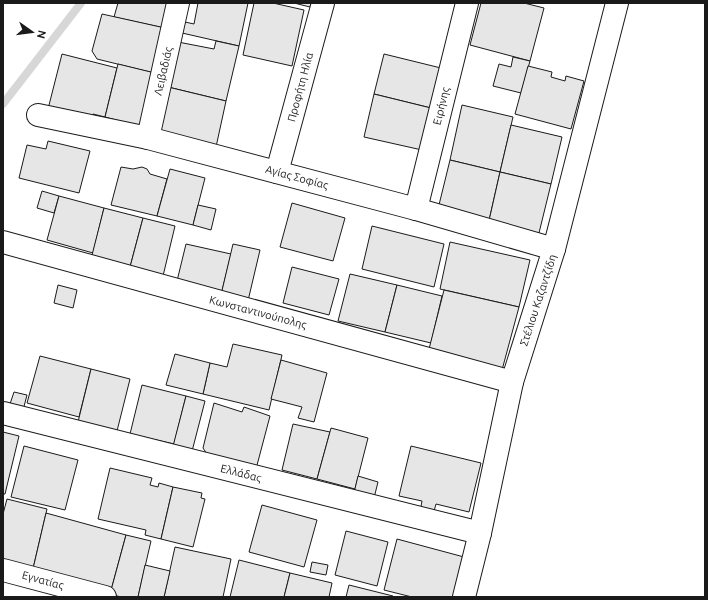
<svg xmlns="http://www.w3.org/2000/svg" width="708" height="600" viewBox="0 0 708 600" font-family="Ubuntu,sans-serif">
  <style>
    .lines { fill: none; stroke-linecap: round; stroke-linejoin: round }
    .stream { stroke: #d7d7d7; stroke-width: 8 }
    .building { fill: #e6e6e6; stroke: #1a1a1a }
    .minor-casing { stroke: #1a1a1a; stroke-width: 24 }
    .minor { stroke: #fff; stroke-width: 22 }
    .labels { text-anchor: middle; stroke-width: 3; stroke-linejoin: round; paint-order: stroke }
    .street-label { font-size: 11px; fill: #1a1a1a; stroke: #fff }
  </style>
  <rect width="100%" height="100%" fill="#fff"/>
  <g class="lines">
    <polyline class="stream" points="3,104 81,3"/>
  </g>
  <g class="building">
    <polygon points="118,3 174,3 169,29 114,17"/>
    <polygon points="198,3 248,3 239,46 182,33 185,22 194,24"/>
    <polygon points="254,3 273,3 304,10 292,66 243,55"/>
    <polygon points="294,3 311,3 310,7"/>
    <polygon points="481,3 524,3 544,8 530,61 470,45"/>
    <polygon points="102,14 165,28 154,73 97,59 92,51"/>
    <polygon points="216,41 239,46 226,101 168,87 178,42 214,49"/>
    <polygon points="62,54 117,68 105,117 93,114 92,120 48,109"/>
    <polygon points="384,54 441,68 431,108 374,94"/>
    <polygon points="513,57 530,61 521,93 493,86 499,64 511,67"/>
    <polygon points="118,64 159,74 146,128 105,117"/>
    <polygon points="528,66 552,72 551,77 565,81 566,76 584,81 571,129 515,114"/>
    <polygon points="168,87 226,101 216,147 157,134"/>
    <polygon points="374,94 431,108 422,150 364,137"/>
    <polygon points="462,105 513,117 500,172 450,160"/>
    <polygon points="511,125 562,137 551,184 500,172"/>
    <polygon points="48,141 90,151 79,193 19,178 27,145 46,149"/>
    <polygon points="450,160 500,172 488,225 437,213"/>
    <polygon points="121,167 133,169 142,167 147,169 150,174 167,179 157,216 111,205"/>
    <polygon points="170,169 205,178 193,225 157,216"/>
    <polygon points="500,172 551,184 538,237 488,225"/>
    <polygon points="42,191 59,196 54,213 37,208"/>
    <polygon points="59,196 104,208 93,253 47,240"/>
    <polygon points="292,203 345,218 333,261 280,247"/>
    <polygon points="198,205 216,209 211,230 193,225"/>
    <polygon points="104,208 143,218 130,267 90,263"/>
    <polygon points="143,218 175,226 163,276 130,267"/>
    <polygon points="372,226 444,244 434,287 362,269"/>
    <polygon points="450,242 530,260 519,307 440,289"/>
    <polygon points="186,244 231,254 222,291 177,281"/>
    <polygon points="233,244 260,250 247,305 220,299"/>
    <polygon points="292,267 339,279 329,315 283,303"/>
    <polygon points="350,274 397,285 385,332 338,321"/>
    <polygon points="58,285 77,290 73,308 54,303"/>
    <polygon points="397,285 442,296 431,343 385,332"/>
    <polygon points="444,290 519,307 502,370 428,353"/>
    <polygon points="233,344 282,355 269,410 203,394 210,363 227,367"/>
    <polygon points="175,354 210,363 203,394 166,385"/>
    <polygon points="40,356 91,369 79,417 27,403"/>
    <polygon points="281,360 327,373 314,422 298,418 302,407 271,399"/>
    <polygon points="91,369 130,379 116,435 77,426"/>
    <polygon points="142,385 186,396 174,444 130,434"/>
    <polygon points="14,392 27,395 22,414 8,410"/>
    <polygon points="186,396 205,401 190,459 171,454"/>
    <polygon points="214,403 242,412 244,407 270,416 256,469 207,454 203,448"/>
    <polygon points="293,424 330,432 317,479 282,470"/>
    <polygon points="331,428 368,438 355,489 317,479"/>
    <polygon points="3,432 19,436 5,494 3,494"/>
    <polygon points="24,446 78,460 65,510 11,497"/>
    <polygon points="411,446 481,463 469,512 436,504 433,515 420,512 422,501 399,496"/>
    <polygon points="110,468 152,478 150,485 158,487 159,483 173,487 161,539 145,535 146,530 98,519"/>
    <polygon points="358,476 378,482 373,502 353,497"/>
    <polygon points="173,487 202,493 201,498 205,499 193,547 161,539"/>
    <polygon points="7,499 47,509 32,573 3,566 3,514"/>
    <polygon points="262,505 317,520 304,567 249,552"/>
    <polygon points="46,513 126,535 110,594 32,573"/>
    <polygon points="346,531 388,542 377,586 335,575"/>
    <polygon points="126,535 151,541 138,597 121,597 110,594"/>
    <polygon points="397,539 464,557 453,597 412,597 384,590"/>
    <polygon points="175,547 231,559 223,597 164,597"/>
    <polygon points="239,560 290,573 284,597 230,597"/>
    <polygon points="312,562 328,565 326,575 310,572"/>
    <polygon points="145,565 170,571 164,597 138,597"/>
    <polygon points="290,573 332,583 329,597 284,597"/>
    <polygon points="349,585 393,596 393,597 346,597"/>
  </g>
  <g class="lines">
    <g class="minor-casing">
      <g id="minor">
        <polyline points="38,115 148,138 416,209 554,249"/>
        <polyline points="148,138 178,3"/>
        <polyline points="277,172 323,3"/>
        <polyline points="416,209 467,3"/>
        <polyline points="3,242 512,382"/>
        <polyline points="3,413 480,533"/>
        <polyline points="3,570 105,597"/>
        <polyline points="464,597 480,533 512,382 554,249 617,3"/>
      </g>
    </g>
    <use href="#minor" class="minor"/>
  </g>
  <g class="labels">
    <g class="street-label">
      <text transform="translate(163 71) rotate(-77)" y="4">Λειβαδιάς</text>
      <text transform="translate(300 87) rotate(-75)" y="4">Προφήτη Ηλία</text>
      <text transform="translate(441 106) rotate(-76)" y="4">Ειρήνης</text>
      <text transform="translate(297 177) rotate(15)" y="4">Αγίας Σοφίας</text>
      <text transform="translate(538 300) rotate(-72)" y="4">Στέλιου Καζαντζίδη</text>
      <text transform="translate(258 312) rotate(15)" y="4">Κωνσταντινούπολης</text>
      <text transform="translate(241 473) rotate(14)" y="4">Ελλάδας</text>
      <text transform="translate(43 580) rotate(15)" y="4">Εγνατίας</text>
    </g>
  </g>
  <rect width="708" height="600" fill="none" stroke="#1a1a1a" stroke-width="8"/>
  <g transform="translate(32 32) rotate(104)" stroke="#ffffff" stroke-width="3" paint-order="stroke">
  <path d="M0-3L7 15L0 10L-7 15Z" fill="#1a1a1a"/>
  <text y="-6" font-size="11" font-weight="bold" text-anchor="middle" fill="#1a1a1a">N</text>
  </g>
</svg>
